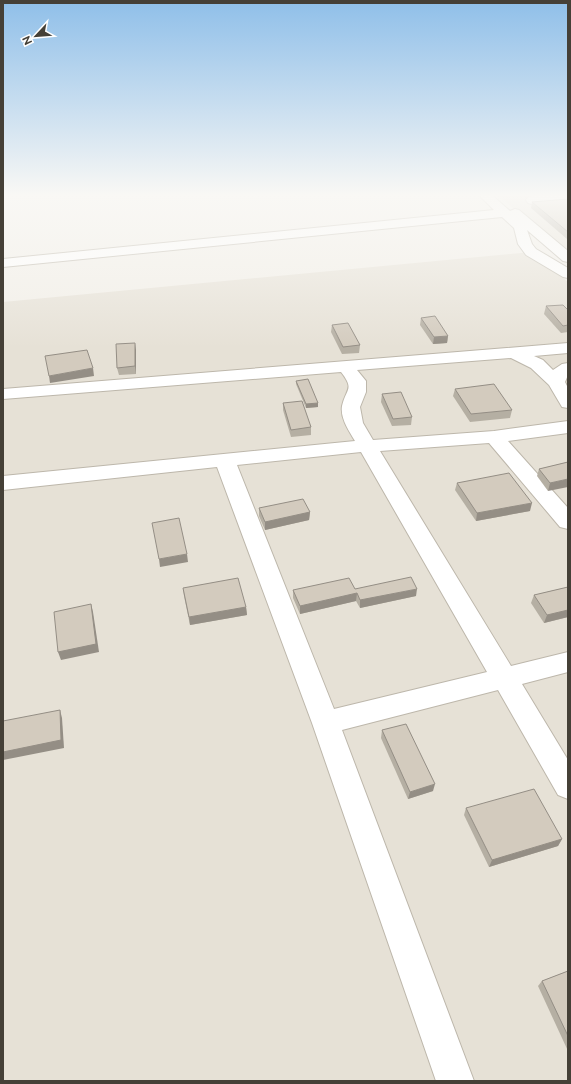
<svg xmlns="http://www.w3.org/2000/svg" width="571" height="1084" viewBox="0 0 571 1084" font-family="Raleway,sans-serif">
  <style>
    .residential { fill: #e6e1d6 }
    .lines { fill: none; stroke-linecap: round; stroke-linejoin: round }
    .minor-casing { stroke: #bdb7ab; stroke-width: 2 }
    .minor { fill: #fff; fill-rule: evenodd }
    .wall { fill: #b5afa3 }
    .shaded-wall { fill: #948e85 }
    .building { fill: #d3cbbe; stroke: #948e85 }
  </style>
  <rect width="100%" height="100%" fill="#f2efe8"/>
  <g class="residential">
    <polygon points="498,196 568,196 568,252"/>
    <polygon points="531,252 568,282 568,1081 3,1081 3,302"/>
  </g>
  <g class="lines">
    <g class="minor-casing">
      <g id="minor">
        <polygon points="480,196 493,196 510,211 515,209 519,210 568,251 568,262 563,261 527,230 532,244 536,249 568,268 568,278 563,277 526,255 518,244 514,228 502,217 3,267 3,259 494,210"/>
        <polygon points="532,196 568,196 568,200 532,204 528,203 526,200 528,197"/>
        <path d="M568,343V353L534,356L543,360L553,370L562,364L568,363V375L565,382L568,388V408L562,407L549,385L531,368L511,358L357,370L366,381V392L360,407L363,423L373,440L494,431L568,421V433L508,441L568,508V529L560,527L489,443L380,451L511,666L568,652V672L522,684L568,760V799L558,795L498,690L342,730L474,1081H436L312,723L217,467L3,490V476L355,441C349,431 340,418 342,406C346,388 355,390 341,372L3,399V389ZM361,452L487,672L334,709L237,465Z"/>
      </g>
    </g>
    <use href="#minor" class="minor"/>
  </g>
  <g class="wall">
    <polygon points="568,199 568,239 567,239 531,208 532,202"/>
    <polygon points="546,306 568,310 568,332 561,333 544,314"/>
    <polygon points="421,318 448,336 447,343 433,344 420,325"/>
    <polygon points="332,325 360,345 359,353 342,354 331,332"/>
    <polygon points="136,350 136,374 119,375 117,368"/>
    <polygon points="296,381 318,403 318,407 306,408 296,384"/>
    <polygon points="455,389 512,410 510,418 470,422 453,396"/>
    <polygon points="382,394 412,417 411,425 392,426 381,402"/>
    <polygon points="283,403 311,427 311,435 291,437 283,410"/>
    <polygon points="568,462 548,491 537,476 539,469"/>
    <polygon points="457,483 530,511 476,521 455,490"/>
    <polygon points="259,508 310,512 309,520 265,530 259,516"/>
    <polygon points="568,587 568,617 544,623 531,603 534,595"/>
    <polygon points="183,588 246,607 247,615 190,625 184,596"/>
    <polygon points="355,589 416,596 360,608 356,601 300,614 293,598 293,590"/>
    <polygon points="382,730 433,791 408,799 381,738"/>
    <polygon points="466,808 562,839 558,846 489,867 464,815"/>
    <polygon points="568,971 568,1051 538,986 542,981"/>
  </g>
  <g class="shaded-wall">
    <polygon points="448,336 447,343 433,344 434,337"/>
    <polygon points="135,343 136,350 136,374 135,366"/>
    <polygon points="93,368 94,376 50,383 49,376"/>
    <polygon points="318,403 318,407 306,408 306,404"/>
    <polygon points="568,479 568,487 548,491 550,483"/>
    <polygon points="532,503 530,511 476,521 477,513"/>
    <polygon points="310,512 309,520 265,530 265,522"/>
    <polygon points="187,554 188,562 160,567 159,559"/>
    <polygon points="417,589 416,596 360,608 360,600"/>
    <polygon points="357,593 356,601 300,614 300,606"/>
    <polygon points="91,604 93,612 99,652 61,660 58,652"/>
    <polygon points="246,607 247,615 190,625 189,617"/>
    <polygon points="568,610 568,617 544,623 547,615"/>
    <polygon points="60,710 62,718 64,748 3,760 3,752"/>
    <polygon points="435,784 433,791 408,799 410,792"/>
    <polygon points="562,839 558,846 489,867 492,860"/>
  </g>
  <g class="building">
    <polygon points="568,199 568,232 532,202"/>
    <polygon points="563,305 568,310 568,325 563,326 546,306"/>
    <polygon points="435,316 448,336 434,337 421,318"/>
    <polygon points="348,323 360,345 343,347 332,325"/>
    <polygon points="135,343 135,366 117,368 116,344"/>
    <polygon points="87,350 93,368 49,376 45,356"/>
    <polygon points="308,379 318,403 306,404 296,381"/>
    <polygon points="494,384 512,410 471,414 455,389"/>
    <polygon points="401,392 412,417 393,419 382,394"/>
    <polygon points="302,401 311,427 291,430 283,403"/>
    <polygon points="568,462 568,479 550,483 539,469"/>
    <polygon points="509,473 532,503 477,513 457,483"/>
    <polygon points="303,499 310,512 265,522 259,508"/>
    <polygon points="179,518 187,554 159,559 152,523"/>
    <polygon points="411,577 417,589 360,600 357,593 300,606 293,590 349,578 355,589"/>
    <polygon points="238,578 246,607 189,617 183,588"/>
    <polygon points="568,587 568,610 547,615 534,595"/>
    <polygon points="91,604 96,644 58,652 54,612"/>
    <polygon points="60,710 61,740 3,752 3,721"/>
    <polygon points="406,724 435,784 410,792 382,730"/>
    <polygon points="534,789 562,839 492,860 466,808"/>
    <polygon points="568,971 568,1036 542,981"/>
  </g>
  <linearGradient id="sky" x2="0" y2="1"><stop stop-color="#8fbfe9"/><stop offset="0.56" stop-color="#f9f8f5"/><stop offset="1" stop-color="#f9f8f5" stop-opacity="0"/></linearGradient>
  <rect width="571" height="348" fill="url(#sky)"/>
  <rect width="571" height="1084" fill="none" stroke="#454037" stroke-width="8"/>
  <g transform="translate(36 36) rotate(244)" stroke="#ffffff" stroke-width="3" paint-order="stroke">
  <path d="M0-3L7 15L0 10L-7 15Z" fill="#454037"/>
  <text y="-6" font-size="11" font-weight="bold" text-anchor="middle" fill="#454037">N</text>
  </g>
</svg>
